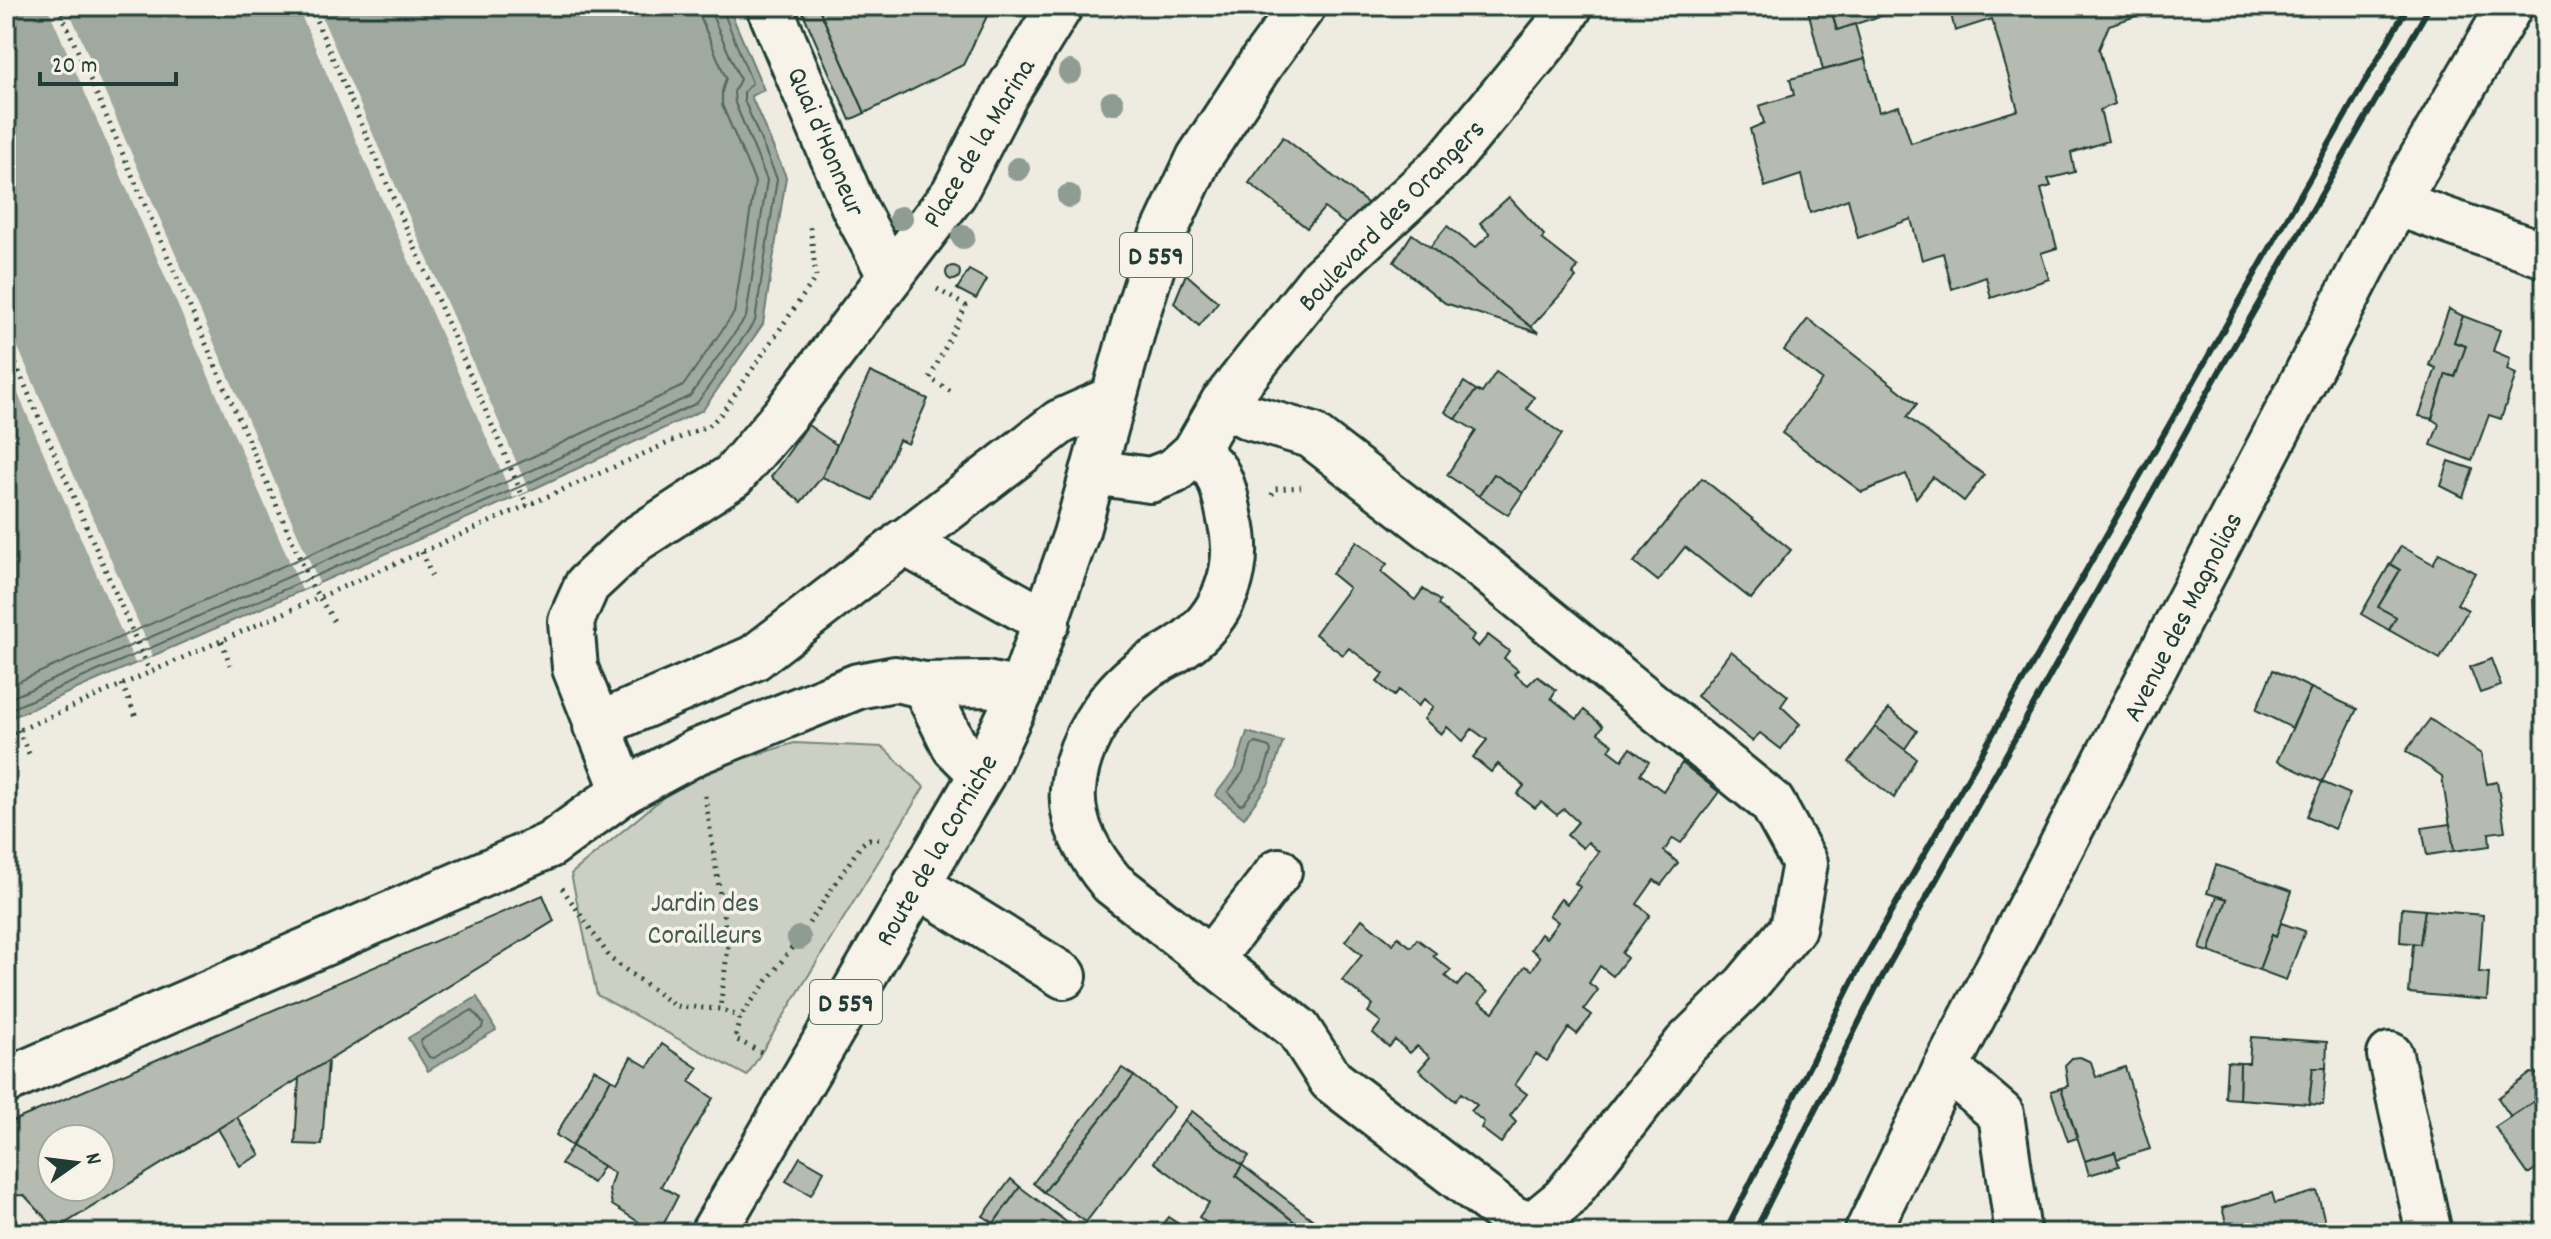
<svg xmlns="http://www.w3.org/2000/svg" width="2551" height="1239" viewBox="0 0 2551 1239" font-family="Dekko,sans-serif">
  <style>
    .green { fill: #cccfc4; stroke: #76867c; stroke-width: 2 }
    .water { fill: #9fa99f; stroke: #6c7e74; stroke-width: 2 }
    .pier { fill: #eeece1 }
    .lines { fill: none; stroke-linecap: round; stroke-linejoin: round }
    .shore { stroke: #52685f; stroke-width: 2 }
    .building { fill: #b5bbb0; stroke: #1f3d34; stroke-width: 2; fill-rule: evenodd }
    .minor-casing { stroke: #1f3d34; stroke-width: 50 }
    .major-casing { stroke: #1f3d34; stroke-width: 50 }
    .path { stroke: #1f3d34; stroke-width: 5; stroke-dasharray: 2 6; stroke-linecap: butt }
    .minor { stroke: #f7f3e8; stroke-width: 44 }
    .major { stroke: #f7f3e8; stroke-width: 44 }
    .rail { stroke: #1f3d34; stroke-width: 6 }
    .tree { fill: #8f9c92 }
    .labels { text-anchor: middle; stroke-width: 7; stroke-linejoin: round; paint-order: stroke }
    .shield { fill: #f7f3e8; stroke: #60746a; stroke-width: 2 }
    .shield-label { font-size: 26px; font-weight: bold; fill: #1f3d34 }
    .street-label { font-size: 28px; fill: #1f3d34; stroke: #f7f3e8 }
    .park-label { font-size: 28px; fill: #425a51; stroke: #f7f3e8 }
  </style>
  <rect width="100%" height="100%" fill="#eeece1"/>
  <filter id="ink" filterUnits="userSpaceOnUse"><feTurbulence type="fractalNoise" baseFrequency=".0125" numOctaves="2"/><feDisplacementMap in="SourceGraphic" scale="16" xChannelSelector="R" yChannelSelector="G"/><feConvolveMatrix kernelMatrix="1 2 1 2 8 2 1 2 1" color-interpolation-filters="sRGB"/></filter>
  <g filter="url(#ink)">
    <polygon class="green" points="794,743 883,747 924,787 747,1076 597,995 571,874 690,775"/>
    <g class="water">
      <polygon points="6,6 728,6 764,90 751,96 786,177 763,324 703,410 529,491 6,720"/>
      <polygon points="1247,732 1283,742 1269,783 1244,818 1215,795 1236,768"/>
      <polygon points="477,997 496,1030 428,1071 408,1038"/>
    </g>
    <g class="pier">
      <polygon points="47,6 67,6 319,583 302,590"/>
      <polygon points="297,6 317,6 529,491 513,498"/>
      <polygon points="6,320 153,656 135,663 6,366"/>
    </g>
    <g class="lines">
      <g class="shore">
        <polyline points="6,687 517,464 683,386 734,313 755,182 722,105 722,92 726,78 701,19 699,6"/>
        <polyline points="6,700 522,475 690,396 746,317 767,180 735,103 734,92 740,79 712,15 711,6"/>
        <polyline points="6,711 526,484 697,403 755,321 777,179 744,100 744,92 752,83 721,6"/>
        <polygon points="1256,743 1269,747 1271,751 1262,779 1244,803 1240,805 1228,792 1243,772 1252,745"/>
        <polygon points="472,1010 483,1023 482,1028 434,1058 429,1057 421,1044 421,1040"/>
      </g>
    </g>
    <g class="building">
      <polygon points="800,6 818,6 865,113 850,120"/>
      <polygon points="818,6 992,6 963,65 865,113"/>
      <polygon points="1807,6 1830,6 1837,30 1855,24 1865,59 1823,70"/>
      <polygon points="1830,6 1911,6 1837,30"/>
      <polygon points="1949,6 2146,6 2148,12 2109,25 2099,49 2115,104 2100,110 2108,141 2071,153 2075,172 2048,179 2051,186 2041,189 2057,248 2041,253 2049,279 1991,298 1986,277 1952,289 1943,253 1922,260 1911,219 1858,238 1848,199 1810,213 1801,175 1765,187 1750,129 1764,123 1759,106 1794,95 1790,79 1865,59 1879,112 1899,106 1911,143 2018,110 1992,19 1955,31"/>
      <polygon points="1283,137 1371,206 1352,229 1324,208 1307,228 1249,183"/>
      <polygon points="1509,197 1544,235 1542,239 1578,267 1573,274 1576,278 1531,327 1430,247 1447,226 1475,248 1490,234 1480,223"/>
      <polygon points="1412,234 1430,247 1539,333 1445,303 1394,262"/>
      <circle cx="953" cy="273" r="7"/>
      <polygon points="969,270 987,280 976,299 957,289"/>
      <polygon points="1186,274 1218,302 1199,326 1174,303"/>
      <polygon points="2449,309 2463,316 2454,342 2466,346 2455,377 2446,374 2432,419 2419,416 2436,368 2429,365"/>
      <polygon points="2463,316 2500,330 2493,351 2510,358 2507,370 2516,374 2501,419 2489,415 2472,461 2431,445 2439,424 2432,419 2446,374 2455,377 2466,346 2454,342"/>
      <polygon points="1808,319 1917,404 1907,417 1984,475 1964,501 1933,477 1916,498 1906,474 1862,492 1782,433 1822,380 1784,350"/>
      <polygon points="870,372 928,399 908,444 899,440 873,500 822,477"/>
      <polygon points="1496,372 1534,397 1527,409 1562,434 1523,493 1494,474 1479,496 1447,475 1476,431 1456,419 1476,390 1482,393"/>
      <polygon points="1464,382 1476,390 1456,419 1445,412"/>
      <polygon points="808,425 837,445 822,477 801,502 771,477"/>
      <polygon points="2449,461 2473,469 2463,497 2441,486"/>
      <polygon points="1494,474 1523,493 1508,515 1479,496"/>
      <polygon points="1702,478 1791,550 1751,599 1685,547 1658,581 1634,562"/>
      <polygon points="1357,541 1387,564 1381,572 1415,600 1423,589 1440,601 1438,605 1474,635 1471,640 1478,647 1488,635 1509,651 1504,658 1518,670 1514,674 1528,685 1537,676 1556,690 1551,698 1577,719 1584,710 1603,726 1598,733 1613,744 1609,750 1622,760 1630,748 1649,762 1640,774 1663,791 1682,763 1719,792 1681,843 1673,838 1664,851 1678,863 1661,885 1654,880 1637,904 1650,915 1622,953 1627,958 1613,976 1600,966 1589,983 1598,990 1584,1009 1592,1015 1577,1034 1569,1028 1547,1061 1536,1054 1515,1085 1527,1094 1510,1116 1516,1122 1501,1143 1481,1128 1484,1122 1471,1111 1477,1105 1461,1093 1455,1101 1419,1070 1430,1057 1417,1046 1410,1053 1395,1040 1389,1047 1373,1033 1381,1022 1368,1012 1373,1005 1342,980 1362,955 1345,941 1362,919 1393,944 1398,937 1411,947 1417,939 1436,953 1433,956 1451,970 1445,976 1457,986 1466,975 1488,992 1479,1002 1493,1012 1525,966 1532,970 1540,957 1531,949 1541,934 1546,938 1558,922 1549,915 1561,899 1567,904 1580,887 1575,883 1599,852 1588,842 1583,848 1567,835 1578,822 1564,809 1557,815 1541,802 1535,808 1517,794 1524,786 1498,764 1491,772 1473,757 1487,740 1472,729 1463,741 1447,727 1441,734 1424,719 1433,707 1424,699 1418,706 1399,690 1394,696 1377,682 1384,674 1349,648 1343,655 1315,634 1349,588 1332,574"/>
      <polygon points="2401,546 2433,564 2439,553 2475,573 2457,604 2468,610 2440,659 2389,630 2396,617 2378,607 2400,570 2390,564"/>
      <polygon points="2390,564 2400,570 2378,607 2396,617 2389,630 2361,614"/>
      <polygon points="2545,596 2545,654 2535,655 2533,597"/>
      <polygon points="1731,651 1788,696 1781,706 1800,724 1781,749 1760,733 1752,741 1697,696"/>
      <polygon points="2491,659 2501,686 2480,693 2470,667"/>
      <polygon points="2273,670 2311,688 2292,728 2256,710"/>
      <polygon points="2311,688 2357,709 2322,782 2277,761"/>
      <polygon points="1889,709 1917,731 1904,750 1875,727"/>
      <polygon points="2430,719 2481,754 2487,784 2497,782 2505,831 2489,833 2490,846 2454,851 2442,776 2406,751"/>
      <polygon points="1875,727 1916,758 1894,798 1849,762"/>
      <polygon points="2322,782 2350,794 2334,829 2307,816"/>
      <polygon points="2450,824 2454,851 2427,855 2422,828"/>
      <polygon points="2216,865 2292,891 2276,937 2272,935 2259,970 2209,952 2227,899 2207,893"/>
      <path d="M543,895L554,921L61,1226L55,1228L24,1195L6,1196V1124ZM52,1139H100V1187H52Z"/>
      <polygon points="2217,896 2227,899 2209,952 2200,949"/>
      <polygon points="2402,908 2425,910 2420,944 2400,942"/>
      <polygon points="2425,910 2483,915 2479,972 2489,973 2487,1000 2409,993 2413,944 2420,944"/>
      <polygon points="2281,923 2305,931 2286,980 2259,970 2272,935 2276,937"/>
      <polygon points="2251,1037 2327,1042 2326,1068 2313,1068 2309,1104 2239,1099 2240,1063 2249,1063"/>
      <polygon points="662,1044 698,1068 690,1082 713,1098 661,1186 678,1196 659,1233 656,1233 612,1205 609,1189 614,1173 572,1146 611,1079 617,1082 631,1057 648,1067"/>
      <polygon points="2080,1057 2091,1062 2096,1077 2125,1067 2150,1149 2117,1159 2115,1152 2085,1161 2061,1088 2068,1086 2065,1065 2072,1058"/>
      <polygon points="328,1061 322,1145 295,1144 299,1078"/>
      <polygon points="2227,1062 2240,1063 2239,1099 2225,1098"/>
      <polygon points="1122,1068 1134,1076 1044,1192 1033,1183"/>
      <polygon points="2313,1068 2326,1068 2323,1105 2309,1104"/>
      <polygon points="594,1069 611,1079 572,1146 556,1135"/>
      <polygon points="2531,1073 2545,1076 2545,1094 2511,1117 2498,1098"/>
      <polygon points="1134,1076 1174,1107 1086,1222 1044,1192"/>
      <polygon points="2061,1088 2077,1138 2068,1141 2051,1091"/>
      <polygon points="2545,1094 2545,1162 2528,1174 2495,1127"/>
      <polygon points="1192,1111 1249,1156 1242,1165 1184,1121"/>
      <polygon points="237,1117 260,1155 240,1166 218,1129"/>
      <polygon points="1184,1121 1242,1165 1236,1176 1309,1233 1220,1233 1199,1217 1209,1203 1154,1162"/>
      <polygon points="572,1146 603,1166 593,1183 561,1164"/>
      <polygon points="2115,1152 2119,1166 2089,1175 2085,1161"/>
      <polygon points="800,1157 824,1171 811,1195 786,1181"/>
      <polygon points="1242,1165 1330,1233 1309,1233 1236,1176"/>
      <polygon points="1011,1179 1020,1187 994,1223 983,1216"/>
      <polygon points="1020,1187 1081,1233 1007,1233 994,1223"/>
      <polygon points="2317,1191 2328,1233 2229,1233 2222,1208 2272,1193 2275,1203"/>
      <polygon points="1168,1217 1180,1225 1174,1233 1157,1233"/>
      <polygon points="2164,1226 2165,1233 2133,1233"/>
    </g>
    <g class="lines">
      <g class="minor-casing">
        <g id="minor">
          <polyline points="769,6 854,207 890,275"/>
          <polyline points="2396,203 2545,255"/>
          <path d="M1195,452C1201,457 1208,462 1213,468C1223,480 1227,504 1230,519C1243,568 1224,617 1182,646C1170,655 1157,660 1145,668C1108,695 1076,743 1073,790C1070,825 1091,858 1112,883L1298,1029L1331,1080L1512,1218L1531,1226L1564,1199L1686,1044L1746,985L1793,928L1805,863L1772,803L1485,569L1311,435L1249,417L1223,403"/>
          <polyline points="1093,472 1150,480 1174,471 1195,452 1223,403 1322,278 1445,164 1557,28 1570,6"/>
          <polyline points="903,542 1047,622"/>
          <polyline points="924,685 955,747 982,774"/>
          <polyline points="596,726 754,658 1060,422 1114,398"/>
          <polyline points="624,791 696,752 858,686 895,679 924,685 986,684 1021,691"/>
          <polyline points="916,884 1064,976"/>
          <polyline points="1210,960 1279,871"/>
          <polyline points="2390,1055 2429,1233"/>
          <polyline points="1945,1070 1966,1084 2001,1114 2018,1233"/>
          <polyline points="6,1081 550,845 624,791 575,668 571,621 587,585 635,540 733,476 787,412 954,193 1004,97 1060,6"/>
          <polyline points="1867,1233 1945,1070 2396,203 2510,6"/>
        </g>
      </g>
      <g class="major-casing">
        <polyline id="major" points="713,1233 982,774 1021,691 1076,534 1137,314 1161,239 1199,158 1262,62 1303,6"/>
      </g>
      <g class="path">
        <polyline points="58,6 312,586 334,621"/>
        <polyline points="310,6 527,506"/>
        <polyline points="937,289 966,306 930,378 954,394"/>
        <polyline points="6,342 150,672"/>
        <polyline points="1272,495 1274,489 1301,487"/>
        <polyline points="422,552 432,577"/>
        <polyline points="222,641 230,665"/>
        <polyline points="122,684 136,717"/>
        <polyline points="18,730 31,758"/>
        <polyline points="6,736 711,424 722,413 816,277 810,226"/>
        <polyline points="705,796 728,946 720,1009"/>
        <polyline points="562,888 611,959 675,1006 720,1009 740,1017"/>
        <polyline points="761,1052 735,1039 740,1017 799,938 861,845 869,839 885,840"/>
      </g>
      <use href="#minor" class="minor"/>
      <use href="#major" class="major"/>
      <g class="rail">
        <polyline points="1725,1233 1857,972 2408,6"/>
        <polyline points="1754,1233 1876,988 2219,372 2430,6"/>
      </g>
    </g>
    <g class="tree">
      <circle cx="1070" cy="72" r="12"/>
      <circle cx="1112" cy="103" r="12"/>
      <circle cx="1018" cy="169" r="12"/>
      <circle cx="1069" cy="196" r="12"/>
      <circle cx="901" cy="218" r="12"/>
      <circle cx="963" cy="237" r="12"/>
      <circle cx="799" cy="938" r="12"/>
    </g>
  </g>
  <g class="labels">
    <g class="shield">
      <rect x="1120" y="233" width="72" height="44" rx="6"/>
      <rect x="810" y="980" width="72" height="44" rx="6"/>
    </g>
    <g class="shield-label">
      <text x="1156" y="264">D 559</text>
      <text x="846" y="1011">D 559</text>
    </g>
    <g class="street-label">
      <text transform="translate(828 141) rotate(67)" y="10">Quai d'Honneur</text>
      <text transform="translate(977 142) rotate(-59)" y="10">Place de la Marina</text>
      <text transform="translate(1390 214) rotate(-46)" y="10">Boulevard des Orangers</text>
      <text transform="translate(2181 616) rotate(-63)" y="10">Avenue des Magnolias</text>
      <text transform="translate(935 849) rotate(-60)" y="10">Route de la Corniche</text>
    </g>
    <g class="park-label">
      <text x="705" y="911">Jardin des<tspan x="705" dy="32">Corailleurs</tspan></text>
    </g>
  </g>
  <rect width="2551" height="1239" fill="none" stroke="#f7f3e8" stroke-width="32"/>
  <rect x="16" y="16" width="2519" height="1207" fill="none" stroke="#1f3d34" stroke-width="3" filter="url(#ink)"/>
  <g transform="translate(76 1163) rotate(76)"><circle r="38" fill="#f7f3e8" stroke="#a1aaa0" stroke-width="2"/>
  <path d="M0-6L14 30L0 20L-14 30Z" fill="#1f3d34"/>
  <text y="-12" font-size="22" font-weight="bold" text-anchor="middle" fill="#1f3d34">N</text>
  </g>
  <path d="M40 72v12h136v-12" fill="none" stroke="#1f3d34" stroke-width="4"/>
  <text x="52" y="72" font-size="24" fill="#1f3d34" stroke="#f7f3e8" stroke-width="6" paint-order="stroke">20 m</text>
</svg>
